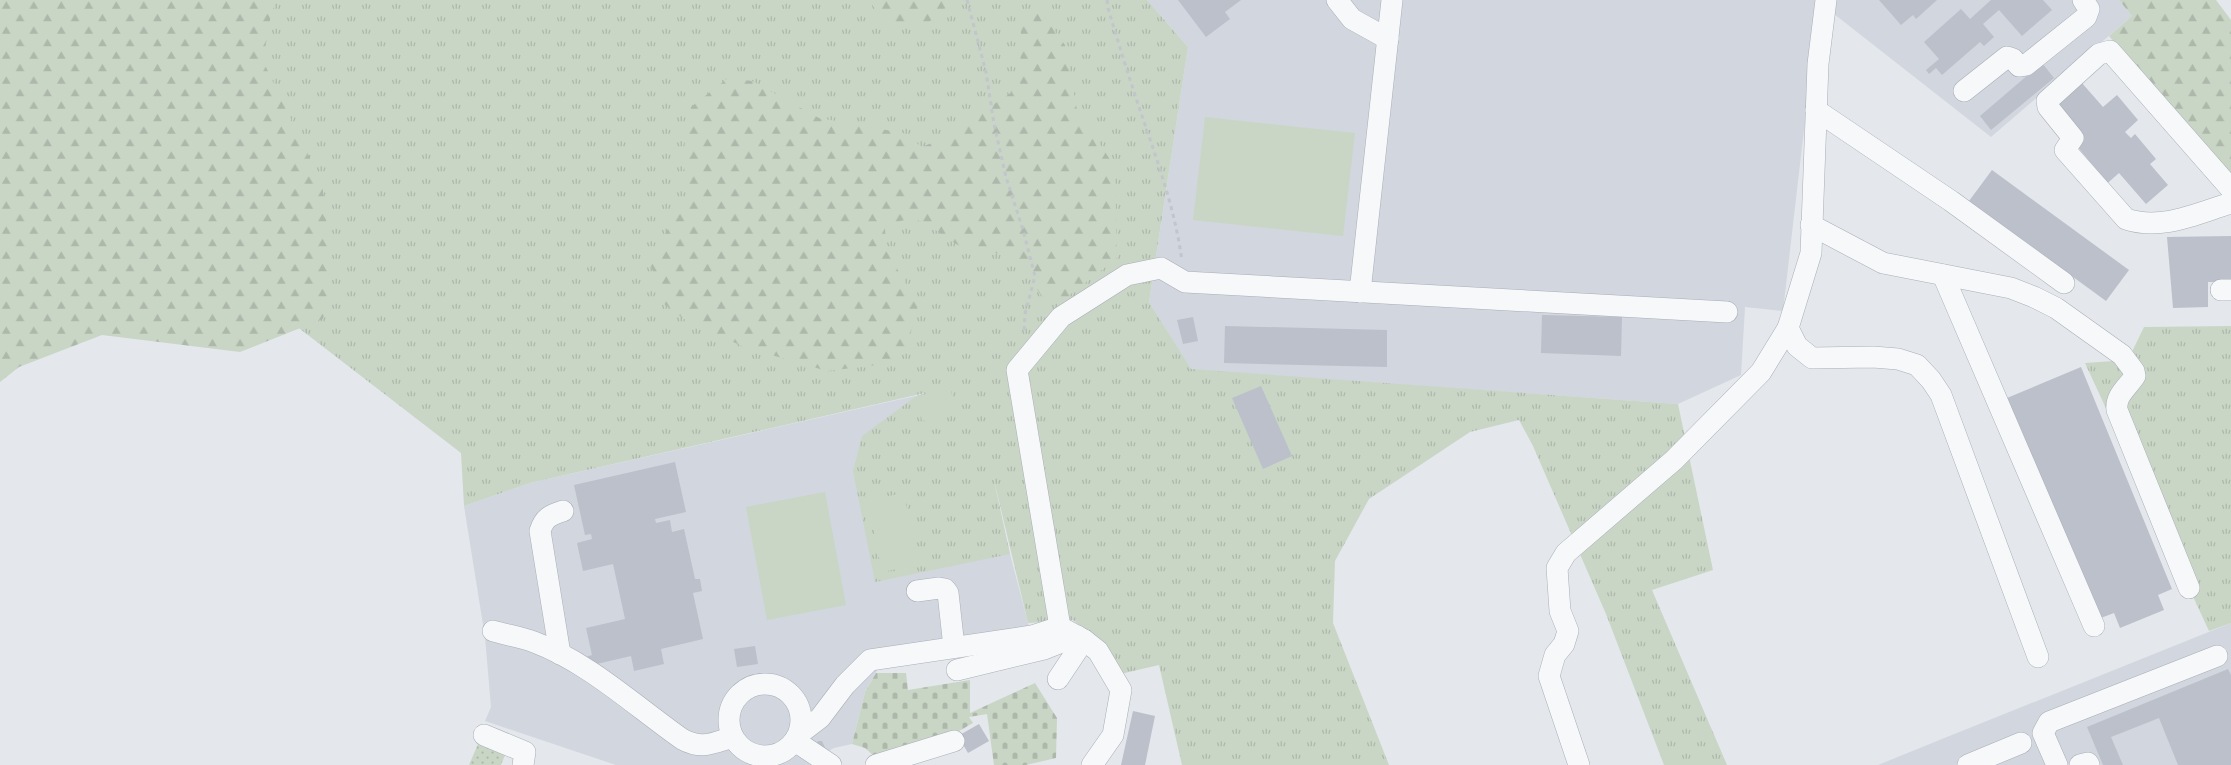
<svg xmlns="http://www.w3.org/2000/svg" width="2231" height="765" viewBox="0 0 2231 765" font-family="'Open Sans',sans-serif">
  <style>
    .built { fill: #d2d6de }
    .grass { fill: url(#grass-tufts) }
    .forest { fill: url(#forest-firs) }
    .cemetery { fill: url(#cemetery-stones) }
    .park { fill: url(#park-dots) }
    .pitch { fill: #c9d6c5 }
    .building { fill: #bbc0ca }
    .lines { fill: none; stroke-linecap: round; stroke-linejoin: round }
    .minor-casing { stroke: #a9aeb7; stroke-width: 22 }
    .path { stroke: #c2c5cb; stroke-width: 3; stroke-dasharray: 4 4; stroke-linecap: butt }
    .minor { stroke: #f7f8fa; stroke-width: 21 }
  </style>
  <defs>
    <pattern id="grass-tufts" width="24" height="20" patternUnits="userSpaceOnUse" patternTransform="scale(1.25)"><rect width="24" height="20" fill="#c9d6c5"/><path d="M3 7l-1-3M5 7V3M7 7l1-3M15 17l-1-3M17 17v-4M19 17l1-3" fill="none" stroke="#adb8ab"/></pattern>
    <pattern id="forest-firs" width="22" height="20" patternUnits="userSpaceOnUse" patternTransform="scale(1.25)"><rect width="22" height="20" fill="#c9d6c5"/><path d="M5 1l3.5 6h-7zM16 11l3.5 6h-7z" fill="#adb8ab"/></pattern>
    <pattern id="cemetery-stones" width="16" height="16" patternUnits="userSpaceOnUse" patternTransform="scale(1.25)"><rect width="16" height="16" fill="#c9d6c5"/><path d="M2 7V4a2 2 0 0 1 4 0v3zM10 15v-3a2 2 0 0 1 4 0v3z" fill="#adb8ab"/></pattern>
    <pattern id="park-dots" width="8" height="8" patternUnits="userSpaceOnUse" patternTransform="scale(1.25)"><rect width="8" height="8" fill="#c9d6c5"/><path d="M2 2h.1M6 6h.1" fill="none" stroke="#adb8ab" stroke-width="1.8" stroke-linecap="round"/></pattern>
  </defs>
  <rect width="100%" height="100%" fill="#e4e7ec"/>
  <g class="built">
    <polygon points="1147,0 1819,0 1783,311 1745,307 1741,375 1678,404 1191,370 1149,302 1188,47"/>
    <polygon points="1835,0 2119,0 2132,16 1991,137 1834,14"/>
    <polygon points="955,387 975,404 1010,554 1034,646 879,667 865,692 852,744 834,748 821,755 811,765 616,765 485,721 491,707 485,637 464,506 530,483"/>
    <polygon points="2231,623 2231,765 1878,765 1942,739"/>
  </g>
  <g class="grass">
    <polygon points="0,0 1147,0 1188,47 1149,302 1191,369 1678,404 1713,570 1652,590 1727,765 1664,765 1606,614 1533,446 1519,420 1470,432 1369,499 1335,561 1333,623 1389,765 1182,765 1159,665 1116,675 1101,643 1073,620 1028,623 993,476 1010,554 875,582 853,471 862,436 915,397 925,393 530,483 464,506 461,453 0,98"/>
    <polygon points="2231,326 2231,623 2209,631 2085,363 2128,360 2144,327"/>
  </g>
  <g class="forest">
    <polygon points="0,0 277,0 271,14 263,61 322,183 333,276 323,319 240,352 102,335 19,367 0,382"/>
    <polygon points="869,0 955,0 929,22 885,24"/>
    <polygon points="2119,0 2216,0 2231,20 2231,177 2109,36 2132,16"/>
    <path d="M1038,8L1065,45L1077,110L1115,167L1117,258L1063,300L1041,296C1027,270 1021,257 990,252C981,250 971,250 963,247C930,234 927,206 885,227L886,249L918,306L907,347L893,363L827,371L744,347L684,319L664,304L649,260L687,198L683,154L691,107L728,78L752,81L819,118L903,133L922,147L943,138L1020,87L1021,21Z"/>
  </g>
  <polygon class="cemetery" points="876,673 906,673 908,690 970,680 970,713 1035,683 1057,718 1056,758 1026,765 994,765 987,714 969,717 973,723 940,742 875,757 865,748 852,744 865,692"/>
  <polygon class="park" points="478,744 505,755 501,765 469,765"/>
  <g class="pitch">
    <polygon points="1205,117 1355,133 1343,236 1193,220"/>
    <polygon points="951,389 955,415 922,421 917,396"/>
    <polygon points="825,492 846,605 767,620 746,507"/>
    <polygon points="904,493 918,565 882,572 868,500"/>
  </g>
  <g class="building">
    <polygon points="1178,0 1241,0 1225,12 1230,19 1206,37"/>
    <polygon points="1879,0 1937,0 1916,19 1913,15 1901,25"/>
    <polygon points="1991,0 2043,0 2052,10 2022,36 1999,10 1983,24 1994,37 1984,46 1980,42 1942,75 1936,68 1929,74 1926,70 1939,59 1924,42 1961,9 1970,19"/>
    <polygon points="2042,63 2054,78 1991,130 1980,116"/>
    <polygon points="2081,82 2103,107 2117,95 2138,120 2125,132 2131,138 2135,134 2156,159 2150,164 2168,185 2146,204 2119,173 2102,188 2090,174 2096,169 2076,145 2051,102"/>
    <polygon points="1992,170 2129,270 2106,301 1969,201"/>
    <polygon points="2231,236 2231,282 2208,282 2208,307 2173,308 2167,237"/>
    <polygon points="1542,315 1622,317 1621,356 1541,353"/>
    <polygon points="1193,317 1198,341 1183,344 1177,320"/>
    <polygon points="1225,326 1387,330 1387,367 1224,363"/>
    <polygon points="2081,367 2172,589 2158,595 2164,610 2120,628 2114,613 2098,619 2007,398"/>
    <polygon points="1261,386 1292,456 1263,469 1232,398"/>
    <polygon points="675,462 686,512 655,519 656,523 670,520 672,532 684,529 695,579 700,579 702,591 693,593 703,639 661,649 664,664 634,671 631,656 588,666 586,657 592,655 586,628 625,619 613,564 583,571 577,543 592,539 591,534 585,535 574,485"/>
    <polygon points="755,646 758,664 737,667 734,649"/>
    <polygon points="2228,669 2231,675 2231,765 2178,765 2159,718 2111,737 2123,765 2103,765 2087,727"/>
    <polygon points="1133,711 1155,716 1145,765 1121,765"/>
    <polygon points="979,724 989,741 968,753 958,736"/>
    <polygon points="818,741 822,741 827,752 813,750"/>
  </g>
  <g class="lines">
    <g class="minor-casing">
      <g id="minor">
        <polyline points="1337,0 1352,19 1388,39"/>
        <polyline points="1826,0 1818,64 1811,253 1788,328 1797,346 1812,358 1873,357 1898,359 1917,365 1931,380 1941,395 2038,657"/>
        <polyline points="1964,91 2007,57 2013,59 2019,66 2026,65 2086,17 2089,9 2083,0"/>
        <polyline points="1816,110 1951,201 2064,283"/>
        <path d="M2231,189L2110,51L2099,54L2047,101L2048,107L2073,138L2065,150L2126,219C2162,231 2198,213 2231,203"/>
        <path d="M1811,225L1883,263L2011,288L2034,297L2056,308L2122,355L2134,371L2135,376C2127,388 2115,396 2117,410L2189,588"/>
        <polyline points="1943,275 2094,626"/>
        <polyline points="2221,290 2231,290"/>
        <polyline points="1360,292 1392,0"/>
        <polyline points="917,591 939,588 945,589 948,593 954,647"/>
        <path d="M493,631C507,635 521,637 534,642C588,662 635,706 682,739C702,750 713,743 733,737"/>
        <path d="M560,654L540,531C544,518 550,515 563,511"/>
        <polyline points="957,670 1044,649 1077,636"/>
        <polyline points="1058,679 1084,640"/>
        <circle cx="765" cy="720" r="36"/>
        <polyline points="799,734 820,718 845,685 870,660 1032,636 1060,627"/>
        <polyline points="484,735 525,752 523,765"/>
        <polyline points="795,741 831,765"/>
        <polyline points="876,765 954,741"/>
        <polyline points="1092,765 1113,735 1121,690 1098,651 1084,640 1060,627 1017,370 1061,317 1127,275 1161,268 1185,282 1727,312"/>
        <polyline points="1579,765 1549,676 1555,655 1564,644 1568,631 1560,611 1557,568 1566,553 1674,460 1761,372 1788,328"/>
        <polyline points="1968,765 2021,743"/>
        <polyline points="2057,765 2043,733 2049,722 2217,656"/>
        <polyline points="2080,765 2088,763 2089,765"/>
      </g>
    </g>
    <g class="path">
      <polyline points="967,0 986,72 994,124 1006,177 1023,230 1035,276 1025,314 1024,332"/>
      <path d="M1107,0L1108,8C1118,42 1129,77 1140,110C1157,160 1175,209 1182,261"/>
    </g>
    <use href="#minor" class="minor"/>
  </g>
</svg>
